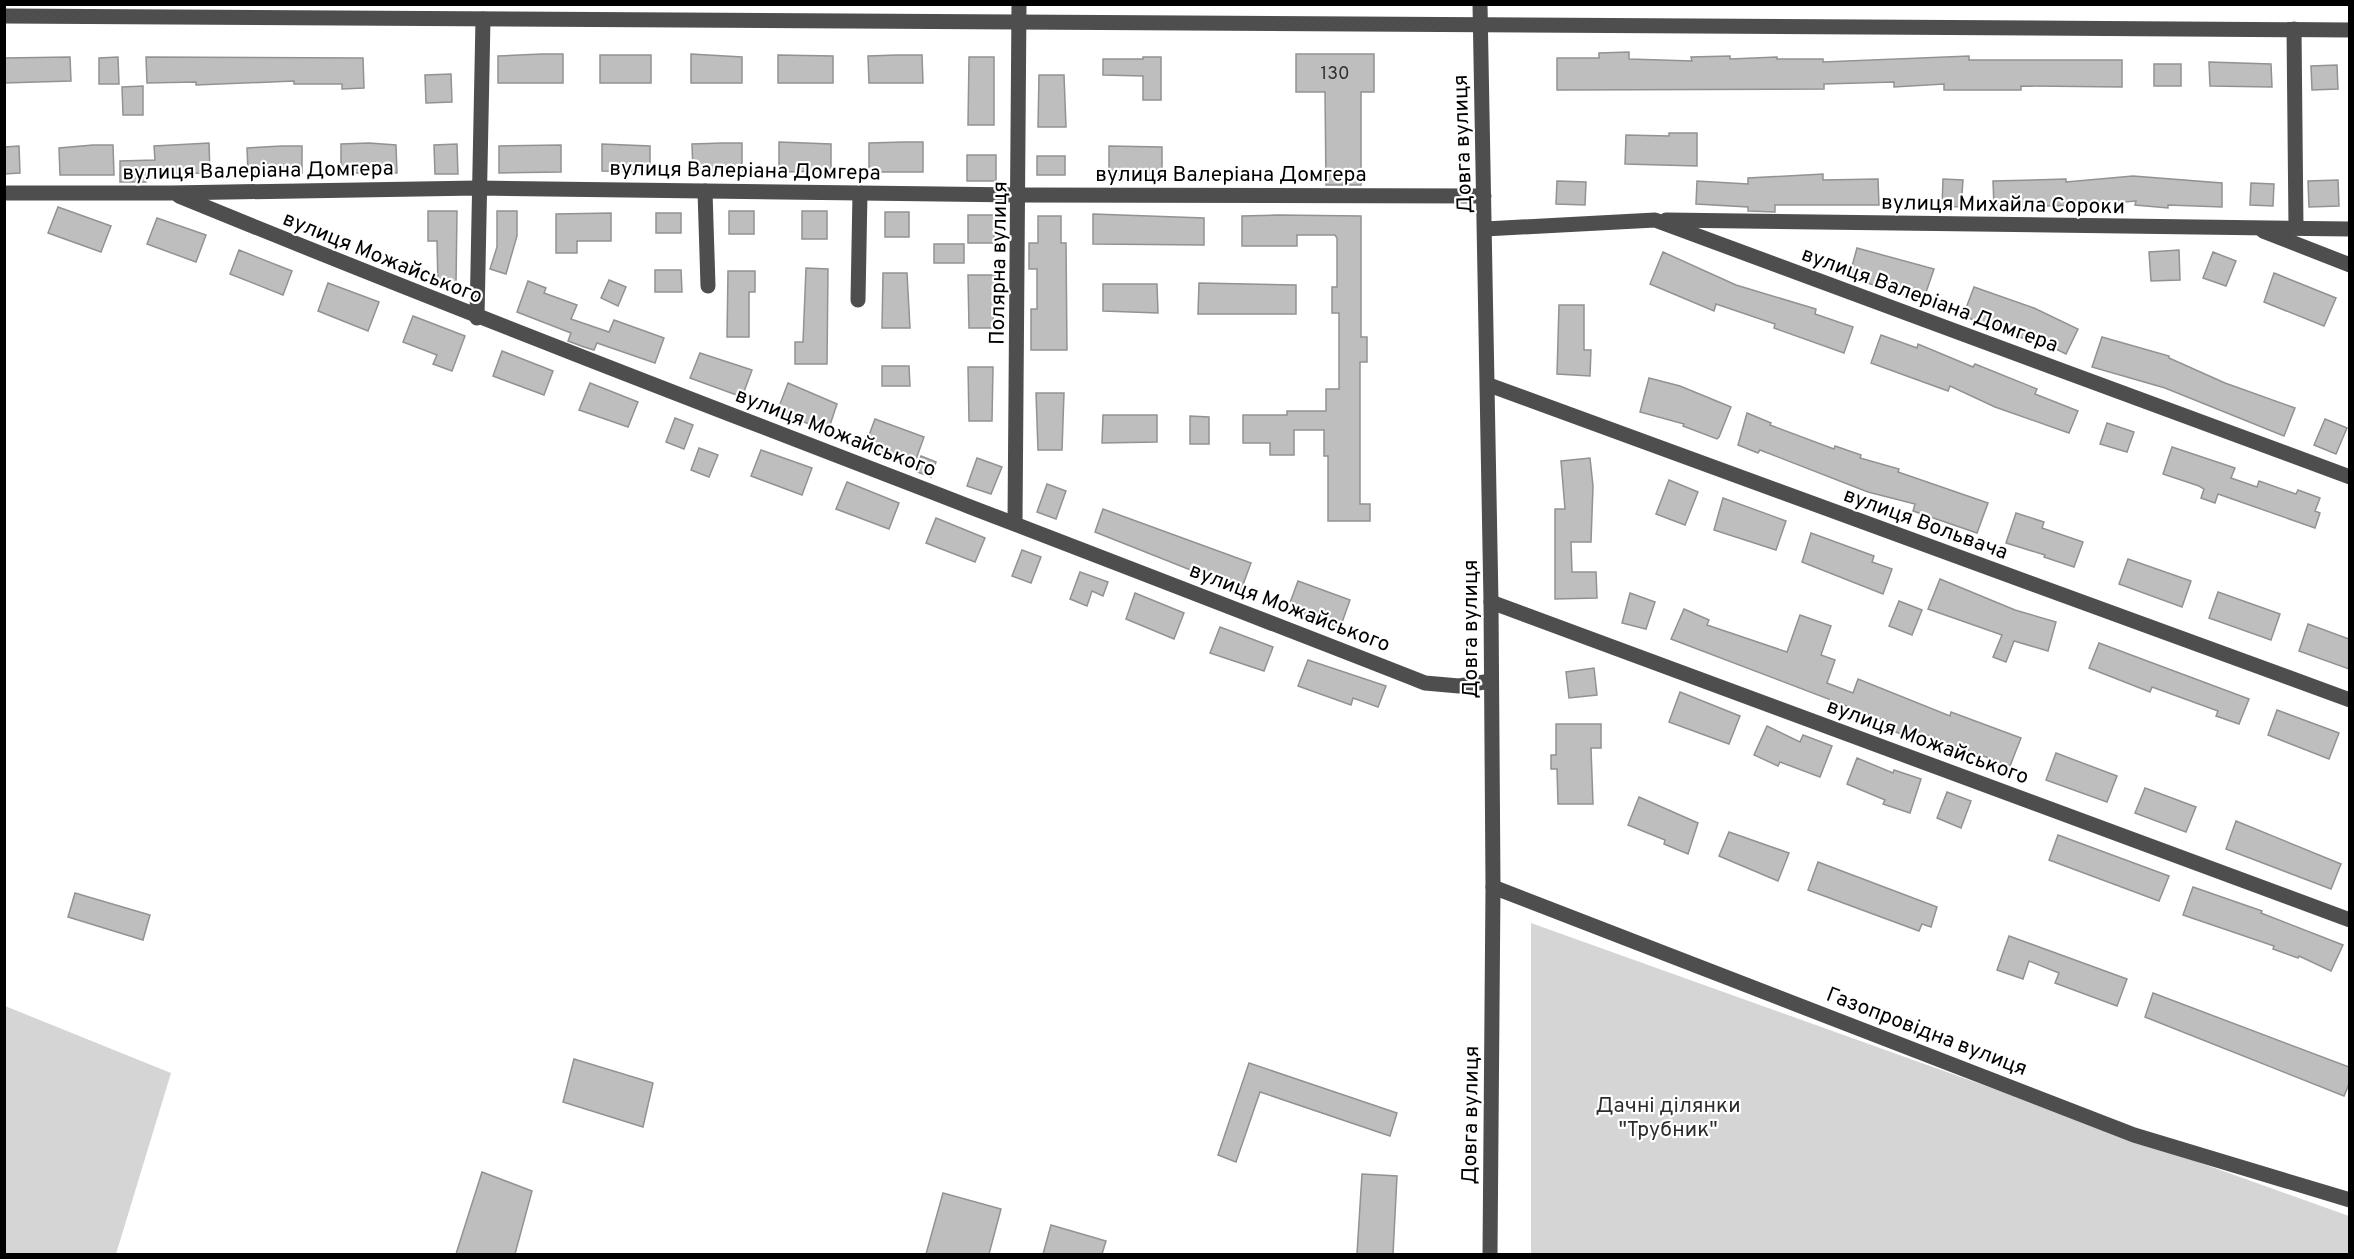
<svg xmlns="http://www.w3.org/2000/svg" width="2354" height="1259" viewBox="0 0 2354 1259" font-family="Overpass,sans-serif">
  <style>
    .green { fill: #d5d5d5 }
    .building { fill: #bebebe; stroke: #929292; stroke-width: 1.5 }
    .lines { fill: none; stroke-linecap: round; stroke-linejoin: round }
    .minor { stroke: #4e4e4e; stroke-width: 15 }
    .labels { text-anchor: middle; stroke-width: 4.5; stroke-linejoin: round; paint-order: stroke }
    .number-label { font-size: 18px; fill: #303030 }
    .street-label { font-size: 21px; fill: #000; stroke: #fff }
    .park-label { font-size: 21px; fill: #2c2c2c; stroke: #fff }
  </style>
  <rect width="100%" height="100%" fill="#fff"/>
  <g class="green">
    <polygon points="1531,923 2349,1216 2349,1254 1531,1254"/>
    <polygon points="5,1006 171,1073 116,1254 5,1254"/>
  </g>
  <g class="building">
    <polygon points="1629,52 1629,59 1692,61 1691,57 1730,56 1730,59 1777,57 1777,59 1823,59 1823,62 1969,56 1969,60 2122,60 2122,87 2021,86 2021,90 1944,90 1944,84 1894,87 1894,82 1824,84 1824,89 1557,90 1557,58 1599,58 1599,53"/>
    <polygon points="542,54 563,54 563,83 498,83 498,56"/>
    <polygon points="691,54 742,57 742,83 691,83"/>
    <polygon points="1296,54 1374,54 1374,92 1361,92 1361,185 1326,185 1325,92 1296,92"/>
    <rect x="600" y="55" width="51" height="28"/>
    <polygon points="778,55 833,56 833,83 778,83"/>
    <polygon points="897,55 922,55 923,83 869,83 868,56"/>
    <polygon points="70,57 71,81 4,83 4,58"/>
    <polygon points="118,57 119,84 99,84 99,58"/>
    <polygon points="146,57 363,58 364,88 342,89 342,84 294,84 294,81 196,85 196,82 147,83"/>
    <polygon points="969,57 994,57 994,125 968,125"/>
    <polygon points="1143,57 1161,57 1161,100 1143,100 1143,76 1103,75 1103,59 1143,59"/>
    <polygon points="2209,62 2271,64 2272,87 2210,86"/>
    <rect x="2154" y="64" width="27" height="22"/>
    <polygon points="2337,65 2338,89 2312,90 2311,66"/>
    <polygon points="451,74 452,102 426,103 425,75"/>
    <polygon points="1039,75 1064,75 1066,127 1038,127"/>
    <polygon points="143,86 143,115 123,115 122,87"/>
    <polygon points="1669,133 1697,133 1697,166 1625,164 1626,135 1669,136"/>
    <polygon points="779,142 831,144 831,171 779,172"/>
    <polygon points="904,142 923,142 923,172 869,172 869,143"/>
    <polygon points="209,143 210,173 146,174 146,182 120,182 120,161 155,160 154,146"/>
    <polygon points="369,143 396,145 397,173 341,173 341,144"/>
    <polygon points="723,143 742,143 742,171 693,172 692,144"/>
    <polygon points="457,144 458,174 435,174 434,145"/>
    <polygon points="602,144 650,146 650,172 602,171"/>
    <polygon points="93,145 113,145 114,175 60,175 59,148"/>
    <polygon points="561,145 561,172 499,173 499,146"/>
    <polygon points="19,146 20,173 4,174 4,147"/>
    <polygon points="282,146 302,146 302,173 248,173 247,148"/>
    <polygon points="1109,146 1162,147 1162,176 1109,175"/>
    <rect x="967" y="155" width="29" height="26"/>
    <rect x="1037" y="156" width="28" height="19"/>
    <polygon points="1823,174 1823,180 1878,179 1879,205 1775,205 1775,212 1748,211 1748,207 1696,204 1697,181 1748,184 1748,178"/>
    <polygon points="2133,176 2222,183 2222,207 2168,205 2168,208 2135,205 2136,201 2089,205 1994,207 1993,181 2066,179 2066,182"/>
    <polygon points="1943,179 1963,180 1961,207 1942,206"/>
    <polygon points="2338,180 2339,206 2309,207 2308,181"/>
    <polygon points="1557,181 1586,182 1585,205 1556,204"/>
    <polygon points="2251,183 2274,184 2273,206 2250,205"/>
    <polygon points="58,207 111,226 101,252 48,233"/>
    <polygon points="428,211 457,211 456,286 438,287 437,241 428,241"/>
    <polygon points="497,211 517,211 517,236 506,274 490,269 497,247"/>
    <rect x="729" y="211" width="25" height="23"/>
    <rect x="802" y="211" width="25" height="28"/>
    <rect x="885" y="212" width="24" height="25"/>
    <polygon points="611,213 611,241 577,241 577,253 556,253 556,214"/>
    <rect x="656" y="213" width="25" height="20"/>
    <polygon points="1093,214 1204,218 1204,245 1093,244"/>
    <rect x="968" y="215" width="26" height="28"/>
    <polygon points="1278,215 1361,216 1361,337 1367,337 1367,362 1360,362 1360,504 1370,504 1370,521 1328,521 1328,456 1324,456 1324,430 1294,430 1294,455 1270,455 1270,443 1243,443 1243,415 1287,415 1287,411 1326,411 1326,389 1339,389 1339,313 1332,313 1332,287 1337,287 1337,238 1335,235 1297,235 1297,246 1242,246 1242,216"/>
    <polygon points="1038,216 1061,216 1061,243 1066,243 1067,350 1031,350 1031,309 1037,309 1037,269 1029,269 1029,243 1038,243"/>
    <polygon points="157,218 206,235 196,262 147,244"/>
    <rect x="934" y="244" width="30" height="19"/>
    <polygon points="1857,248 1934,269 1923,301 1849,277"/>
    <polygon points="239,250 292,271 283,295 230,274"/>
    <polygon points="2179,250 2180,280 2151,281 2149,252"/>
    <polygon points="1663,252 1736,285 1816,309 1815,314 1853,327 1844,353 1774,328 1775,324 1716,304 1714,311 1650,284"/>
    <polygon points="2213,252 2236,261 2226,286 2203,278"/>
    <polygon points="806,268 828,269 827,364 795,364 795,342 803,342"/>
    <polygon points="655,270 681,270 682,292 655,292"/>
    <polygon points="728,271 755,271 755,292 749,292 749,337 727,337"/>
    <polygon points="883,273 907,273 910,328 882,328"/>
    <polygon points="2274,273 2336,298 2324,326 2264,302"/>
    <polygon points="968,275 995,275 993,328 969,328"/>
    <polygon points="609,280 626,287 618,306 601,298"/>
    <polygon points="528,281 546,288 544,293 577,305 571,319 609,332 614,320 664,338 655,363 597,343 594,350 584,347 568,341 571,333 517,312"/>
    <polygon points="328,283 379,302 368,331 318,311"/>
    <polygon points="1199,283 1296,285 1296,314 1198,314"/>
    <polygon points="1103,284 1157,284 1158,313 1103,311"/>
    <polygon points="1974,287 2034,308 2078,329 2066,354 2027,335 2025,339 1963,316"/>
    <polygon points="1559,305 1584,305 1584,350 1591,350 1590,376 1557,374"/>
    <polygon points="413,316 465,336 452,371 433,364 437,355 403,342"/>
    <polygon points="1881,335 1917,348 1918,344 1973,367 1975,364 2037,389 2035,394 2078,411 2069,433 1995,407 1950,386 1948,391 1871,363"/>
    <polygon points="2102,337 2169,356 2169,358 2225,383 2295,408 2284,436 2165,388 2092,367"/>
    <polygon points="502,351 553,371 544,395 493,376"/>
    <polygon points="700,353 752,370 742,397 690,378"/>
    <polygon points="882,366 909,366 910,386 882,386"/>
    <polygon points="968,367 993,367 992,421 969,421"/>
    <polygon points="1649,378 1680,386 1731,407 1719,437 1717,439 1683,426 1684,424 1640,412"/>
    <polygon points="590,383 638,402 628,427 579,410"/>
    <polygon points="788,383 837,404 828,431 777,412"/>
    <polygon points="1036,393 1064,393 1062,450 1038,450"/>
    <polygon points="1747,413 1771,423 1770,425 1834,449 1835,446 1861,455 1860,458 1899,469 1898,472 1988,503 1977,533 1913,511 1915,504 1868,492 1760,450 1758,453 1738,445"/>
    <polygon points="1103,415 1157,415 1157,442 1102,443"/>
    <polygon points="1190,416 1209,417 1209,444 1190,444"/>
    <polygon points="675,418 693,425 684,449 666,442"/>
    <polygon points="875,419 924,437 914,465 865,446"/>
    <polygon points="2325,419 2347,428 2336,454 2314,445"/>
    <polygon points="2107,423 2134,432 2127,452 2100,444"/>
    <polygon points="2172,447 2235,468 2231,478 2257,487 2259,481 2296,494 2298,490 2320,498 2315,511 2320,513 2315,528 2218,494 2215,503 2201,498 2204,489 2199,486 2163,474"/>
    <polygon points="699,448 718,455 709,477 691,470"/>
    <polygon points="761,450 812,468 802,495 751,476"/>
    <polygon points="921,456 936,462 931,477 915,471"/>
    <polygon points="977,458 1002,467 991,494 967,486"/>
    <polygon points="1590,458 1593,486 1591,542 1571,542 1572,572 1596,572 1597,598 1555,599 1555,509 1565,509 1561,461"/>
    <polygon points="1669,480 1698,492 1685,525 1656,514"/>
    <polygon points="847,482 899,503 889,529 836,509"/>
    <polygon points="1047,484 1066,491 1056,519 1037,512"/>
    <polygon points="1723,498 1786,521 1776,550 1714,530"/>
    <polygon points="1103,509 1251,563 1241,590 1095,532"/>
    <polygon points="2016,513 2044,522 2042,528 2083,542 2074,567 2044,557 2045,555 2006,543"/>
    <polygon points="936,518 985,538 975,562 926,543"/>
    <polygon points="1811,533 1874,556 1872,562 1892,569 1883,594 1802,562"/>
    <polygon points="1022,550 1041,557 1031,583 1012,576"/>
    <polygon points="2128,559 2191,581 2182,607 2119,584"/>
    <polygon points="1080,572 1108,582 1103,596 1092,591 1087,606 1070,599"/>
    <polygon points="1940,579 2015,610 2056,622 2048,651 2014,641 2006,662 1993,657 2002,635 1928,609"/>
    <polygon points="1298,581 1350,600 1340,628 1288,608"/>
    <polygon points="2218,592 2280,614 2271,640 2209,618"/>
    <polygon points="1135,593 1184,613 1174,639 1126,619"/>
    <polygon points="1630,593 1655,602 1646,629 1622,623"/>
    <polygon points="1899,601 1922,610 1912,635 1889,626"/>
    <polygon points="1684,609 1709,620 1707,625 1787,652 1800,615 1831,626 1821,655 1835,660 1827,683 1853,693 1858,679 1950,716 1951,712 2021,738 2010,766 1913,730 1910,738 1884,727 1886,721 1671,639"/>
    <polygon points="2308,624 2349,639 2349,669 2299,651"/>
    <polygon points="1220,627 1273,647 1264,671 1210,653"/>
    <polygon points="2099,643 2249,699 2239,724 2216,716 2218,711 2152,687 2150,692 2089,668"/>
    <polygon points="1308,660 1386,686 1378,707 1353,698 1351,705 1298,686"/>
    <polygon points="1594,668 1597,695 1569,698 1566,672"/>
    <polygon points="1680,692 1740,716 1729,744 1669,722"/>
    <polygon points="2277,710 2339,733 2329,759 2268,735"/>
    <polygon points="1556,724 1601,724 1601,748 1591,748 1593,804 1558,804 1557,769 1551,769 1551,755 1556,755"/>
    <polygon points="1767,726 1800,742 1803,735 1832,746 1820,777 1780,762 1778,766 1754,755"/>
    <polygon points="2056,753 2117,776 2107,802 2046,780"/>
    <polygon points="1857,758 1893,773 1894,770 1921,779 1910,813 1883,804 1885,800 1847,784"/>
    <polygon points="2145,788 2196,807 2186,832 2135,813"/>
    <polygon points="1947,792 1971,801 1961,828 1937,818"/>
    <polygon points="1639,797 1698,823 1688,854 1664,844 1665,840 1628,825"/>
    <polygon points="2236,821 2341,864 2331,889 2226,849"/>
    <polygon points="1729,832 1789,853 1778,881 1719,856"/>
    <polygon points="2058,835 2169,876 2159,901 2049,860"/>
    <polygon points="1818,862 1937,907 1931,927 1922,924 1919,931 1808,890"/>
    <polygon points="2193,887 2262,911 2261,913 2343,945 2331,971 2299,956 2298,958 2273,949 2274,946 2183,915"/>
    <polygon points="75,893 150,915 143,940 68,917"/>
    <polygon points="2009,936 2127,979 2117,1006 2055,983 2059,973 2029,961 2023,979 1997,970"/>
    <polygon points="2153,993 2349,1067 2349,1084 2344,1096 2145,1017"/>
    <polygon points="574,1059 653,1083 643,1127 563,1102"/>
    <polygon points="1249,1063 1397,1113 1390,1136 1260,1092 1236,1162 1218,1155"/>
    <polygon points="482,1172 532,1191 515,1254 456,1254"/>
    <polygon points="1362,1174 1397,1176 1393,1254 1357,1254"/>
    <polygon points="943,1193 1001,1209 989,1254 926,1254"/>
    <polygon points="1051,1225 1106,1241 1102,1254 1043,1254"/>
  </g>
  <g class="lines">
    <g class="minor">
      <polyline points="1480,4 1491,602 1493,887 1490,1254"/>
      <polyline points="4,16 2350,30"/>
      <polyline points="2294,29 2296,228"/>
      <polyline points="705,191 708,286"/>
      <polyline points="4,193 171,193 478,188 1020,195 1484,196"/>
      <path d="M179,196C592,365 1010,520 1425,683L1459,686L1491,681"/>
      <polyline points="1666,220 2350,229"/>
      <polyline points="1485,229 1655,220 2350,477"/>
      <polyline points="2263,231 2350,265"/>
      <polyline points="858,300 860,193"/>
      <polyline points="477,318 483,19"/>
      <polyline points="1489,385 2350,700"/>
      <polyline points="1015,523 1019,4"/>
      <polyline points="1491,602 2350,920"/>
      <polyline points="1493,887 2134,1135 2350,1200"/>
    </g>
  </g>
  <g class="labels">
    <g class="number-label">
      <text x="1335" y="79">130</text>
    </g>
    <g class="street-label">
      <text transform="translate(1462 144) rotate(-92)" y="7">Довга вулиця</text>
      <text transform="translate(258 170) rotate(-1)" y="7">вулиця Валеріана Домгера</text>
      <text transform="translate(745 170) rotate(1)" y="7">вулиця Валеріана Домгера</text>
      <text x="1231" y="181">вулиця Валеріана Домгера</text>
      <text transform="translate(2003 204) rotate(1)" y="7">вулиця Михайла Сороки</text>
      <text transform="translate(383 257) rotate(22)" y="7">вулиця Можайського</text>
      <text transform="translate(998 263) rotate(-89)" y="7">Полярна вулиця</text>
      <text transform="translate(1930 299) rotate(20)" y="7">вулиця Валеріана Домгера</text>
      <text transform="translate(836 432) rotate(21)" y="7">вулиця Можайського</text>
      <text transform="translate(1926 523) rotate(20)" y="7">вулиця Вольвача</text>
      <text transform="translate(1290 607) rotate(21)" y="7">вулиця Можайського</text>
      <text transform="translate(1470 629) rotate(-90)" y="7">Довга вулиця</text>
      <text transform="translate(1928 741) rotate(20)" y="7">вулиця Можайського</text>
      <text transform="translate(1927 1031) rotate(21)" y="7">Газопровідна вулиця</text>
      <text transform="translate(1470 1115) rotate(-89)" y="7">Довга вулиця</text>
    </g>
    <g class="park-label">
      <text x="1668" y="1112">Дачні ділянки<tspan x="1668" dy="24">"Трубник"</tspan></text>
    </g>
  </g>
  <rect width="2354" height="1259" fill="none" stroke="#000000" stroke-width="12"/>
</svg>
